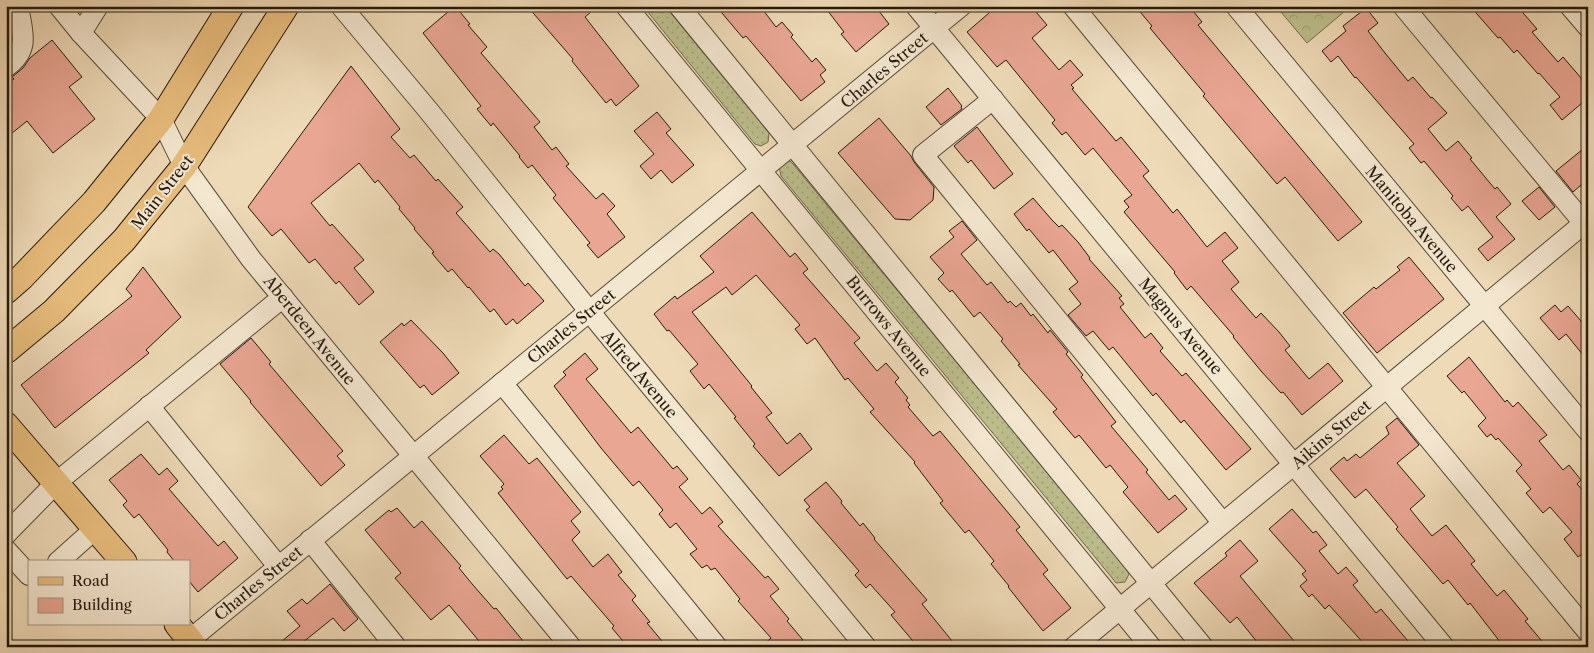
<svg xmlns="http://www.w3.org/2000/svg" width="1594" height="653" viewBox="0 0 1594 653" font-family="'Libre Caslon Text',serif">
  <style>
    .grass { fill: url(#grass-dots); stroke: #706c4d }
    .forest { fill: url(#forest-crowns); stroke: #706c4d }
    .building { fill: #e9a693; stroke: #241a0e }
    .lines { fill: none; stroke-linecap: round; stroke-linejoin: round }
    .minor-casing { stroke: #564a38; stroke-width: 22 }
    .major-casing { stroke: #241a0e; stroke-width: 27 }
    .minor { stroke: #f4e7d0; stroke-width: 20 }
    .major { stroke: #e7bd7c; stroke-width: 25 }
    .labels { text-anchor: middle; stroke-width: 4; stroke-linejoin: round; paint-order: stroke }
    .street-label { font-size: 16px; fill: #241a0e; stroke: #f4e7d0 }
  </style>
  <defs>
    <pattern id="grass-dots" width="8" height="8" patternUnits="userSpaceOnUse" patternTransform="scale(1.25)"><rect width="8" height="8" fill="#bcbe8c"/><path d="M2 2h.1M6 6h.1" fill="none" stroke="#a1a378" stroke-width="1.8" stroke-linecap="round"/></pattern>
    <pattern id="forest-crowns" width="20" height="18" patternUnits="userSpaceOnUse" patternTransform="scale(1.25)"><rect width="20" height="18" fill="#bcbe8c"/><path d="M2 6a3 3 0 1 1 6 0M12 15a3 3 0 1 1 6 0" fill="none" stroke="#a1a378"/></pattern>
  </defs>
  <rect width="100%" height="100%" fill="#eedab7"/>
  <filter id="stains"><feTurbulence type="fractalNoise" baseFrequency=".004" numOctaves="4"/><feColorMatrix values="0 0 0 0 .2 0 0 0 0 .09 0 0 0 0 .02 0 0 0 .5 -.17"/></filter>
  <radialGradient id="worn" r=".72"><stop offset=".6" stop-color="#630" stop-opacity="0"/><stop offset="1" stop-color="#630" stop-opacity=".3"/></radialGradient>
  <g class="grass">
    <polygon points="643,6 665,6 769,133 768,142 761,146 755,144"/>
    <polygon points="785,160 790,161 794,165 1126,568 1129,574 1125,582 1116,583 1113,579 781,176 779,166"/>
  </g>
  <polygon class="forest" points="1276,6 1351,6 1307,43"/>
  <g class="building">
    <polygon points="455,6 470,24 468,25 487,47 481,53 540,122 534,127 552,150 556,147 569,164 566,166 596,199 603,193 615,206 607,214 625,237 598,258 587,245 590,243 553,198 556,195 532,165 528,168 519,157 520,156 493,123 491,126 477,109 481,106 423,33"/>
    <polygon points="527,6 598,6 585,17 639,86 616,106 611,99 606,103 572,61 573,59"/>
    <polygon points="716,6 760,6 776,27 782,22 793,35 791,37 812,62 816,58 826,70 820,75 825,82 801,101 746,36 743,38"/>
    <polygon points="824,6 875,6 889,24 856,52 841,34 844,32"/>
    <polygon points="997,6 1031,6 1047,25 1032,38 1059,70 1070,60 1083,75 1071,85 1074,88 1072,89 1116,141 1121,137 1149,171 1143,176 1173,213 1177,209 1207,247 1225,232 1238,248 1222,261 1239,282 1231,289 1256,318 1261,313 1279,332 1290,346 1285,350 1309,379 1328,363 1343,381 1302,415 1283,392 1281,393 1261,371 1233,337 1234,336 1191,286 1187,290 1174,273 1175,272 1124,212 1129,207 1124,201 1132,195 1093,148 1085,155 1066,132 1062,135 1052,123 1055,120 1006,60 997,67 967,32"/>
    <polygon points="1135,6 1189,6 1202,22 1198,25 1362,222 1338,241 1285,177 1277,184 1203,96 1205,94 1150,28 1152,26"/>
    <polygon points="1470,6 1517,6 1537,29 1532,32 1558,62 1563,57 1588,86 1588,98 1562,120 1550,105 1560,97 1539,73 1538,74 1517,50 1514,53 1500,37 1498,38"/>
    <polygon points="1366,8 1378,23 1368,31 1385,53 1408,81 1413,77 1431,98 1432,97 1447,113 1428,129 1446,151 1458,141 1472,158 1470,159 1495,189 1497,187 1511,204 1496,217 1515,239 1488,261 1478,249 1493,237 1468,206 1462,211 1451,198 1453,196 1424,161 1421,163 1409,148 1414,144 1356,77 1355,78 1338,56 1331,62 1322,51 1346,31 1343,26"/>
    <polygon points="52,40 82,77 69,87 95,119 53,153 27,121 6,138 6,85 14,79 12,77 23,68 30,58"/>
    <polygon points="351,66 400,129 391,137 410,158 414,155 436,181 438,179 463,207 456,213 490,252 493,249 499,254 525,286 528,283 544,301 517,324 513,319 506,325 494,309 490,312 469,287 468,288 452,269 448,272 435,257 432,253 434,252 414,229 415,228 399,209 400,207 378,180 375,183 359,163 311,203 330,226 332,224 364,260 354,268 374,292 359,305 339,281 336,284 315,259 309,263 281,229 272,236 248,207"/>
    <polygon points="948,88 962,106 961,107 962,109 941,125 926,107"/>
    <polygon points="657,112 671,129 666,133 694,165 672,183 661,170 651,179 640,166 654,154 634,131"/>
    <polygon points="879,118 911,156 914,162 934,187 933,200 910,220 895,219 838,153"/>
    <polygon points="977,127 1013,174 994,189 971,160 968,163 954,146"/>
    <polygon points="1588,145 1588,179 1573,192 1556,171"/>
    <polygon points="1539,187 1555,207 1539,220 1522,201"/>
    <polygon points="1033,198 1052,220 1059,227 1062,225 1078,242 1090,258 1089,259 1122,296 1119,298 1124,304 1120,307 1145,338 1151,333 1163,348 1160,351 1182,376 1186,373 1251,449 1226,470 1184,420 1181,423 1156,393 1153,396 1113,347 1109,350 1093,331 1086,336 1068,315 1081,304 1069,289 1078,282 1053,250 1049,253 1029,229 1027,231 1014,214"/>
    <polygon points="752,212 790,257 795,253 808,269 803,273 860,338 854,343 877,371 886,363 899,378 895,382 908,398 906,400 910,405 908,407 933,436 940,431 1020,527 1016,530 1048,570 1043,574 1071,608 1043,631 1008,587 1009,586 991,564 994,561 969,530 965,533 940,503 943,501 914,463 915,462 870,412 874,409 848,378 845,380 815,338 807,344 795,329 800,325 756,275 732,295 726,287 692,312 752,386 751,387 772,413 766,417 787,444 800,433 812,449 779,476 753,446 755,444 734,418 736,417 709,384 704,389 690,371 698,364 669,330 667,331 654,314 675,296 677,299 714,272 700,256"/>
    <polygon points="962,221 977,240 961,254 987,285 991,282 1008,303 1010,301 1016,307 1021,303 1031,316 1033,314 1048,333 1050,330 1068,352 1066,354 1083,375 1081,377 1116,422 1111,426 1148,470 1146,472 1169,500 1175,495 1187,509 1158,533 1123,492 1128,487 1110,465 1106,468 1079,435 1075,438 1053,412 1057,409 1018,365 1020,364 1001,341 1003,339 980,312 974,317 952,290 950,292 938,279 944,273 930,257 954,237 949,231"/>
    <polygon points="1409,257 1444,299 1377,353 1343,313 1374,287 1376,289 1400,270 1397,267"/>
    <polygon points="143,267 181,317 146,350 149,353 55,428 21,385 132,296 126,289"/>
    <polygon points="1555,305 1561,312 1568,306 1588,329 1588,361 1566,334 1559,340 1540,318"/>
    <polygon points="411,320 443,353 459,373 432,395 424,385 420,388 380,342 402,323 404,326"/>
    <polygon points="251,338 271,362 269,364 343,451 337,456 345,465 321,486 250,402 251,401 220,364"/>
    <polygon points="585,353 598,369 586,379 631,433 638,427 673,469 677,466 688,479 679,487 702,514 710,507 723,522 718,526 765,578 768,576 779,589 770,596 789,619 787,621 803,640 795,647 761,647 771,638 738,601 740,599 715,568 711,570 707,565 702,568 690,554 697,549 676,523 670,528 659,514 663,510 639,481 633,486 601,448 554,386 566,375 563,372"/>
    <polygon points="1469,357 1505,402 1507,400 1513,407 1518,402 1547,435 1539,441 1563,470 1569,465 1581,480 1577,484 1588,496 1588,549 1578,557 1564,539 1572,532 1550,507 1543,513 1526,493 1531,489 1516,471 1522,465 1498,438 1496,440 1491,434 1487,437 1478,426 1486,418 1464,391 1462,393 1447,376"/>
    <polygon points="1397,418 1419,445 1397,463 1425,496 1410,509 1432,536 1446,525 1475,561 1471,564 1497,596 1504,590 1528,619 1525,621 1547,647 1504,647 1470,603 1468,605 1448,580 1443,584 1396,529 1398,527 1366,489 1355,498 1330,469 1344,457 1347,461 1356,454 1360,458 1389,434 1386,427"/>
    <polygon points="504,435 529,464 537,458 581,512 571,521 580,532 572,540 593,567 608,554 622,572 618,575 636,596 632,600 650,622 647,623 667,647 628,647 612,628 614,626 571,576 567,579 498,493 503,489 501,487 504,484 480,456"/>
    <polygon points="141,454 159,475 167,468 178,481 169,489 218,546 224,541 238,558 198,592 189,581 189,562 175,562 167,552 168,550 139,514 134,518 123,505 127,501 109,480"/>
    <polygon points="826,482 842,501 841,503 860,526 863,523 875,538 874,539 927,600 922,604 957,647 918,647 891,615 895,612 870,584 866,588 855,575 859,571 806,510 810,507 804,500"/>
    <polygon points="397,508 414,528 422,521 461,566 459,568 473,585 494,609 496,608 528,647 484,647 449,605 431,620 395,578 401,573 365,530 389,510 391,512"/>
    <polygon points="1292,509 1313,533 1316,531 1327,545 1319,551 1338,574 1346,567 1358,581 1353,585 1376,613 1381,609 1413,647 1367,647 1329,605 1325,609 1312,594 1309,597 1300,586 1307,580 1302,574 1306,571 1269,529"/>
    <polygon points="1240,540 1258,561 1240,576 1299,647 1261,647 1237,617 1230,623 1194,583 1227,556 1225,553"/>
    <polygon points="330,584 358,619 344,631 333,618 297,647 275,647 300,626 287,611 302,599 307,604"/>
  </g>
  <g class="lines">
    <g class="minor-casing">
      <g id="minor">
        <polyline points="59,6 81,33 161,119 184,166 251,259 571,647"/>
        <polyline points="341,6 428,110 602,327 866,647"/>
        <polyline points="626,6 1151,647"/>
        <polyline points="679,6 1203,647"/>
        <polyline points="916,6 1444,647"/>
        <polyline points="1073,6 1588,632"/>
        <polyline points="1236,6 1588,431"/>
        <polyline points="1403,6 1588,228"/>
        <polyline points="1570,6 1588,27"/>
        <polyline points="81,33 98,6"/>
        <path d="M6,67C31,49 22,32 18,6"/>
        <polyline points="993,99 923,155 1222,522"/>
        <polyline points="502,383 717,647"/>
        <polyline points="149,406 278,566"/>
        <polyline points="6,534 57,482 283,297"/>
        <polyline points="310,540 396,647"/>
        <polyline points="6,550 29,575"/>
        <polyline points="58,562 96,528"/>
        <path d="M181,647C440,432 702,221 961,6"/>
        <polyline points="1074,647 1588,220"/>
      </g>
    </g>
    <g class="major-casing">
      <g id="major">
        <polyline points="6,291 22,277 94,202 161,119 231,6"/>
        <polyline points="6,351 54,311 124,240 184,166 286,6"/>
        <polyline points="6,425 124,562"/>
        <polyline points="177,624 195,647"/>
      </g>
    </g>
    <use href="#minor" class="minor"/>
    <use href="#major" class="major"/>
  </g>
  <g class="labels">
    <g class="street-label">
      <text transform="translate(884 70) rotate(-40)" y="6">Charles Street</text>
      <text transform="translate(162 192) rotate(-52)" y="6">Main Street</text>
      <text transform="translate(1412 219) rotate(50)" y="6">Manitoba Avenue</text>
      <text transform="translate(571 326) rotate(-39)" y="6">Charles Street</text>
      <text transform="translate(889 326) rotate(51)" y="6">Burrows Avenue</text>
      <text transform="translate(1181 326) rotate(50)" y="6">Magnus Avenue</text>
      <text transform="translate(310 330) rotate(51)" y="6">Aberdeen Avenue</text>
      <text transform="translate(640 374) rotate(50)" y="6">Alfred Avenue</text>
      <text transform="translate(1331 434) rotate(-40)" y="6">Aikins Street</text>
      <text transform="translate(258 583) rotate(-39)" y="6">Charles Street</text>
    </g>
  </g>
  <rect width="1594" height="653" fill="none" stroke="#eedab7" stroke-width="25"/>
  <rect x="8" y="8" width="1579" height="638" fill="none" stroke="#241a0e" stroke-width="2.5"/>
  <rect x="12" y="12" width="1569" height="628" fill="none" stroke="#241a0e"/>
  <rect x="28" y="560" width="162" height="65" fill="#f4e7d0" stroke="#a19582"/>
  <rect x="38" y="577" width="25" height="8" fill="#e7bd7c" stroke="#a19582"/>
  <text x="72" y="586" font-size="15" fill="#241a0e">Road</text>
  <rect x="38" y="598" width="25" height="15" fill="#e9a693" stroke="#a19582"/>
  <text x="72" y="610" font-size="15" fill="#241a0e">Building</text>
  <rect width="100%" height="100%" filter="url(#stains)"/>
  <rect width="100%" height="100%" fill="url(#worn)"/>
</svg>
